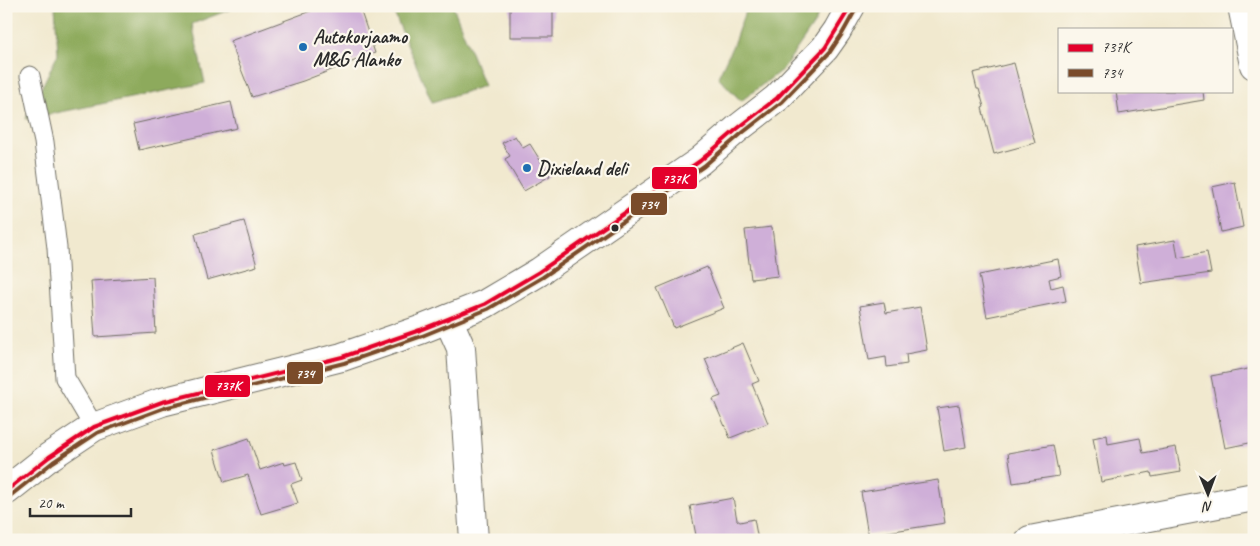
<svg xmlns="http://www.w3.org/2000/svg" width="1260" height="546" viewBox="0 0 1260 546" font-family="Caveat,sans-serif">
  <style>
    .forest { fill: #8daa5c; stroke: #5c6a44 }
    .building { fill: #cfafd8 }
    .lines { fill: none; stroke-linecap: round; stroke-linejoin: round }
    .lane-casing { stroke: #706e64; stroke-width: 21 }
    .street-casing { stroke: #706e64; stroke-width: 30 }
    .secondary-casing { stroke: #706e64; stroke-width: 30 }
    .lane { stroke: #fff; stroke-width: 19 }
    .street { stroke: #fff; stroke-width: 28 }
    .secondary { stroke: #fff; stroke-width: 28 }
    .bus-1-casing { stroke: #fbf7ec; stroke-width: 8 }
    .bus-2-casing { stroke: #fbf7ec; stroke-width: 8 }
    .bus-1 { stroke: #e4002b; stroke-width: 4 }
    .bus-2 { stroke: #7a4b2a; stroke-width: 4 }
    .poi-dot { fill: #1f6fb2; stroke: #fbf7ec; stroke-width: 2 }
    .bus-dot { fill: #2b2b2b; stroke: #fbf7ec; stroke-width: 2 }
    .labels { text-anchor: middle; stroke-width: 4.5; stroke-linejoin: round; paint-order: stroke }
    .poi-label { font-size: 20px; font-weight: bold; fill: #2b2b2b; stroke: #fbf7ec; text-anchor: start }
    .line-badge { stroke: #fbf7ec; stroke-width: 2 }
    .badge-label { font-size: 14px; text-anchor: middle; font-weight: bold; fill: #fff }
  </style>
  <rect width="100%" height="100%" fill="#fbf7ec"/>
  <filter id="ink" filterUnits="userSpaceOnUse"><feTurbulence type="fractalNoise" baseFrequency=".02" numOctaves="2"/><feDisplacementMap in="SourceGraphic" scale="10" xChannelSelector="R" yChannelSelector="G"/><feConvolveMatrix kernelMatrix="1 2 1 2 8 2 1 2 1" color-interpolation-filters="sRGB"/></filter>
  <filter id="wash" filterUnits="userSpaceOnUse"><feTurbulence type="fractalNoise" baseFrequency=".0096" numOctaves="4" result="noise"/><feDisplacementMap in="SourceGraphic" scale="20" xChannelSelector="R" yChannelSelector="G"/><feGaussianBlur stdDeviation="1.12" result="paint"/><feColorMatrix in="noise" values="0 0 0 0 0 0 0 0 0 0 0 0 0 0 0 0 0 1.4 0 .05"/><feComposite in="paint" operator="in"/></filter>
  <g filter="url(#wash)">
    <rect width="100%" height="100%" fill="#f1e9cf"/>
    <g class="forest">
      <polygon points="55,6 239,6 192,24 205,83 26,119 58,54"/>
      <polygon points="391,6 453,6 484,86 432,102"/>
      <polygon points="747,6 820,6 816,21 783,69 741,101 718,77 733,45"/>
    </g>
    <g id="blocks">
      <g class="building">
        <polygon points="324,6 359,6 375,53 303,81 252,97 230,41"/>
        <rect x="510" y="6" width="43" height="31"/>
        <polygon points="1014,63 1035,143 994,154 982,108 984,107 979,89 977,89 973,73"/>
        <polygon points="1116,91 1203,91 1204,100 1119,114"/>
        <polygon points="231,102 237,128 139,150 133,124"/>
        <polygon points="515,136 523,148 530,144 550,176 524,191 505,159 510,156 502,143"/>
        <polygon points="1235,182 1243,227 1221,232 1212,187"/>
        <polygon points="244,221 257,266 207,280 195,234"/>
        <polygon points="772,227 778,276 751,279 745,230"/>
        <polygon points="1175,240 1178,258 1207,252 1211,273 1141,283 1135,247"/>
        <polygon points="1058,259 1061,276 1049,279 1051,288 1063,285 1066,301 987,317 979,275"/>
        <polygon points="707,267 724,308 674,328 657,288"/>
        <polygon points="153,277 156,333 95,337 91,281"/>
        <polygon points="884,302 886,313 920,307 927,350 906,354 907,364 887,367 886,357 869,360 860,306"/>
        <polygon points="743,343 759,381 752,384 768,423 730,438 713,399 721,396 705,359"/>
        <polygon points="1253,368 1254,442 1225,448 1211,376"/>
        <polygon points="959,405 966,447 944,451 937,408"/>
        <polygon points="1107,435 1108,444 1140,438 1143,453 1176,447 1181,472 1152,477 1151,472 1101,482 1093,438"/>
        <polygon points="249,438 260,470 284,462 285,465 296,462 302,480 291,484 298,503 261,514 248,475 224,482 214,450"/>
        <polygon points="1053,445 1059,476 1013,483 1008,453"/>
        <polygon points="938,480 945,523 868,535 861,492"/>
        <polygon points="733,498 737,520 740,522 754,519 758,540 697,540 690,506"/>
      </g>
    </g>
  </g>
  <g filter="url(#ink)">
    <use href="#blocks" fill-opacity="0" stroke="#706e64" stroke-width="1"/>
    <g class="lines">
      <g class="lane-casing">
        <polyline id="lane" points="30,76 44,142 57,248 65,378 94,427"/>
      </g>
      <g class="street-casing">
        <g id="street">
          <polyline points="1242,6 1254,65"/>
          <polyline points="448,319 461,348 474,540"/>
          <polyline points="1030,540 1254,497"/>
        </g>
      </g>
      <g class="secondary-casing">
        <polyline id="secondary" points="6,491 49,457 94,427 162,402 342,357 420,330 485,304 539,272 700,161 737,129 777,98 825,48 837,31 851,6"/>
      </g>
      <use href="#lane" class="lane"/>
      <use href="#street" class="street"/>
      <use href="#secondary" class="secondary"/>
      <g class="bus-1-casing">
        <polyline id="bus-1" points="6,491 49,457 94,427 162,402 342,357 420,330 485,304 539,272 700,161 737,129 777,98 825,48 851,6"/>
      </g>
      <g class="bus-2-casing">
        <polyline id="bus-2" points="10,496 53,462 97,433 164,408 344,363 422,336 488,309 543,277 704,166 741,134 782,102 830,52 842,34 856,9"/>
      </g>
      <use href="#bus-1" class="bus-1"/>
      <use href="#bus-2" class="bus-2"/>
    </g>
  </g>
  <g class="poi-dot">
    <circle cx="303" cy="47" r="5"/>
    <circle cx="527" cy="168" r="5"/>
  </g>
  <circle class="bus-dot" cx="615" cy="228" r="4.5"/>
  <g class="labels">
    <g class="poi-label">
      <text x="313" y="43">Autokorjaamo<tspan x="313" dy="23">M&amp;G Alanko</tspan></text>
      <text x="537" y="175">Dixieland deli</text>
    </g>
  </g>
  <g class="line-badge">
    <rect x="651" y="166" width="47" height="24" rx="5" fill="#e4002b"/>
    <rect x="630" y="192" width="38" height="24" rx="5" fill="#7a4b2a"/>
    <rect x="286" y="361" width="38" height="24" rx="5" fill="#7a4b2a"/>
    <rect x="204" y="374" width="47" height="24" rx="5" fill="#e4002b"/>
  </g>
  <g class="badge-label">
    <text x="675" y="183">737K</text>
    <text x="649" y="209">734</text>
    <text x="305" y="378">734</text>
    <text x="228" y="390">737K</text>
  </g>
  <rect width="1260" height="546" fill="none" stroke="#fbf7ec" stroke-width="25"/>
  <rect x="1058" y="28" width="175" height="65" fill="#fbf7ec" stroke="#a8a59f"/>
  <rect x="1068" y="44" width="25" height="8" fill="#e4002b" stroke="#a8a59f"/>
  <text x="1102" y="52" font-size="15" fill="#2b2b2b">737K</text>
  <rect x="1068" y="69" width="25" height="8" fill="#7a4b2a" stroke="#a8a59f"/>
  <text x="1102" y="78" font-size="15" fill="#2b2b2b">734</text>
  <g transform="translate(1208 494) rotate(179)" stroke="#fbf7ec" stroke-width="4" paint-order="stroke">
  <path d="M0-4L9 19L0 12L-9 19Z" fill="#2b2b2b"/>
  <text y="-8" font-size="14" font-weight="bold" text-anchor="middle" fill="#2b2b2b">N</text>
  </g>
  <path d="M30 508v8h101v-8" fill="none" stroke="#2b2b2b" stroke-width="2.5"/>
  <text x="38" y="508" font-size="15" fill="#2b2b2b" stroke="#fbf7ec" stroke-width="4" paint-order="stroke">20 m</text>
</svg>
